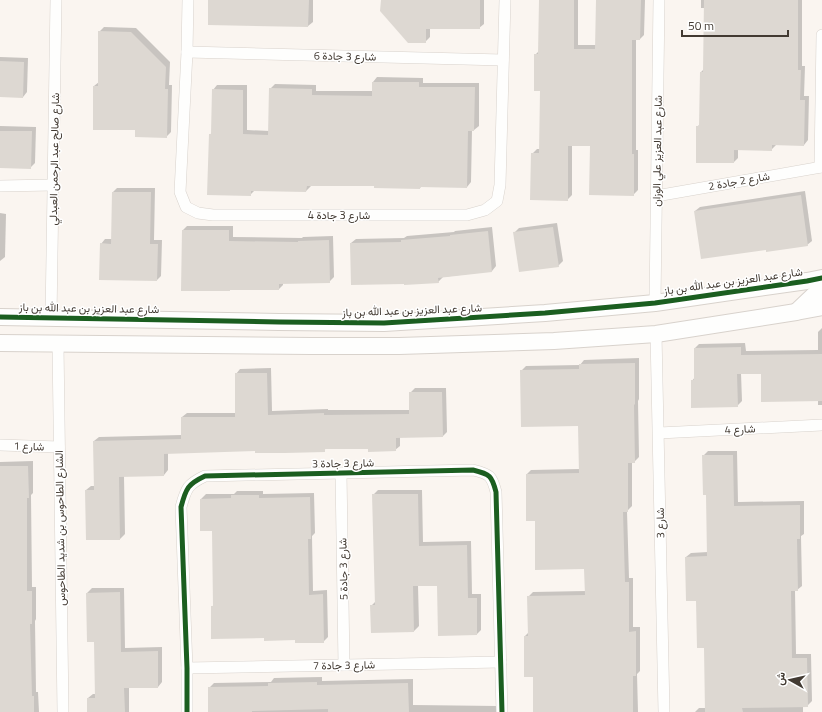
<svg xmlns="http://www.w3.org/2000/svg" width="822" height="712" viewBox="0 0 822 712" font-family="'Titillium Web',Vazirmatn,sans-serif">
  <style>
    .shadow { fill: #0003 }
    .building { fill: #ddd8d2 }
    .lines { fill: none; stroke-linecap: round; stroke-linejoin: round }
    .street-casing { stroke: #d8d2cc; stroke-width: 12 }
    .secondary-casing { stroke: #d8d2cc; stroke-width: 18 }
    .street { stroke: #fefefd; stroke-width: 11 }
    .secondary { stroke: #fefefd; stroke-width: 16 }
    .cycleway-casing { stroke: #fff; stroke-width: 8 }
    .cycleway { stroke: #1b5e20; stroke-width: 5 }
    .labels { text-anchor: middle; stroke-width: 3; stroke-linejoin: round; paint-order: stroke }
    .street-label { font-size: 11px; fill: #423a32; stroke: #fff }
  </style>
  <rect width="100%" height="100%" fill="#faf5f0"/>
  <g class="shadow">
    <polygon points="209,0 313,0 313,22 308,26 209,24"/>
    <polygon points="382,0 484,0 484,24 479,28 430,28 430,37 425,42"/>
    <polygon points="540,0 578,0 578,45 596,45 597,0 645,0 644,35 640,39 636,39 636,150 638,150 638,190 633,195 591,145 572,145 572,195 567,200 532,154 537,149 540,149 541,90 535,55 539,51"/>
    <polygon points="701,0 802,0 802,66 805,66 804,96 809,96 808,140 804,145 776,145 771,150 738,149 738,158 734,162 697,127 700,124 701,72 704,69 705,8 701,8"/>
    <polygon points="104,27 136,28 170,62 169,85 172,85 171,132 166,137 136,129 94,86 99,82 99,32"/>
    <polygon points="0,57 28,58 27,92 23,97 0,96"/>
    <polygon points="377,77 423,78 423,83 479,83 479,126 474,130 472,130 471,182 467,187 422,186 420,188 375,187 375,185 311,185 311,186 306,191 255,190 250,195 210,135 212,132 213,90 217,85 247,85 247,130 270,131 270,89 275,84 316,85 316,91 373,91 373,82"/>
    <polygon points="0,126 36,127 35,163 30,168 0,167"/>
    <polygon points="117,188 155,188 154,240 162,240 161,276 157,280 101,244 105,239 112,239 113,192"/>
    <polygon points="805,191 812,241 807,245 767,249 695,211 700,207"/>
    <polygon points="0,213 6,214 5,257 0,261"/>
    <polygon points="557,223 563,261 558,266 514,233 519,228"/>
    <polygon points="187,226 233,226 233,237 302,238 303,237 333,236 334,277 329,282 283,283 283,285 279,289 183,230"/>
    <polygon points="492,227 496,266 492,271 443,277 438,282 351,243 356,239 404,238 407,236 454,232 455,231"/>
    <polygon points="822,328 822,405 818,405 818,400 762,373 741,373 742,401 737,406 692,381 695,377 695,348 699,344 745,343 746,351 818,350 818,332"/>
    <polygon points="639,358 639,399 638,401 639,457 634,462 632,462 632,506 627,511 629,578 633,578 633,627 640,627 640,671 637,674 638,712 534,712 534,676 525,676 525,636 529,632 528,597 533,592 586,591 585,568 536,520 527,474 531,470 580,469 579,425 521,371 526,366 580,365 584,360"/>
    <polygon points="271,368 272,411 328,409 328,410 410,410 410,393 415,388 446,388 447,432 443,436 400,437 400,446 395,450 369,448 326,448 324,451 256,450 168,453 168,470 164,475 124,476 125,534 120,539 87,539 86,490 91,486 95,486 94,441 99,437 182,435 182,417 187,413 236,413 236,374 240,369"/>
    <polygon points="708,451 737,451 738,502 804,501 804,534 801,536 802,586 797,590 795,590 796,654 811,654 812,701 807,706 803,706 803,712 695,712 699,708 706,708 705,647 697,600 686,557 691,553 708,552 707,494 703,456"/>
    <polygon points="33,461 33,493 31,495 32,587 36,587 36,619 35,621 36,692 38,692 39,712 0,712 0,462"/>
    <polygon points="378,490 422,490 423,542 471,541 472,594 481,594 481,630 477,634 438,585 418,585 419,626 414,631 372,631 371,606 376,601 373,495"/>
    <polygon points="237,491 263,491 263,494 314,493 315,533 312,536 313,591 327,590 328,637 323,642 265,637 212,607 214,604 213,530 201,499 206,494 234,494"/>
    <polygon points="92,588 124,588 125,648 162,647 162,682 158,687 129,687 129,712 88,712 88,698 93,694 96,694 95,641 88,641 87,593"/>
    <polygon points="322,677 322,681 413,679 413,705 498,706 496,712 209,712 209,688 214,683 271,682 274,678"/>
  </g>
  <g class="building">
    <polygon points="208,0 309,0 308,27 208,25"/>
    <polygon points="381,0 480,0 480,29 426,29 426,43 408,43 380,11"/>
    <polygon points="539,0 574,0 574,49 595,49 596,0 641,0 640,40 632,40 632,154 634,154 634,196 589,195 590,146 568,146 568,201 530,200 531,153 539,153 540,91 534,91 534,54 538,54"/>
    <polygon points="704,0 798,0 798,70 801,70 800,100 805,100 804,146 772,145 772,151 734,150 734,163 696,163 696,126 699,126 700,72 703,72"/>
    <polygon points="98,31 131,32 166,67 165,89 168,89 167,138 135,137 135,130 93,130 93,86 98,86"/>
    <polygon points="0,61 24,62 23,98 0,97"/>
    <polygon points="372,82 419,82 419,87 475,87 474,131 468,131 467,188 420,187 420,189 374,188 374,186 307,186 306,192 251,191 251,196 207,195 209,134 211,134 212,89 243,90 243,134 268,135 269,88 312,89 312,95 372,96"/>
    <polygon points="0,131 32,131 31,169 0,168"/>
    <polygon points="112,192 151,192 150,244 158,244 157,281 99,280 100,243 111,244"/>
    <polygon points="801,195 808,246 766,252 766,250 701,259 694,211"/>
    <polygon points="553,227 559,267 519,272 513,232"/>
    <polygon points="182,230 229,230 229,241 298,242 298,241 329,240 330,283 279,284 279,290 230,290 230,291 181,291"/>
    <polygon points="488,231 492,272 438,278 439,283 404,285 404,284 351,285 350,243 401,242 401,240 450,236 450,235"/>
    <polygon points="741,347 741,355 822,354 822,401 761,402 761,374 737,374 738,407 691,408 691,380 694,380 694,348"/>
    <polygon points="635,363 635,404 634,405 635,463 628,463 628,512 623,512 625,582 629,582 629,632 636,631 636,676 633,676 633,712 533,712 533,677 524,677 524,636 528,636 527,596 585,595 584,569 535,570 535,521 526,521 526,474 579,473 578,426 521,427 520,370 579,369 579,364"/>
    <polygon points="235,373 267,373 268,415 324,413 324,415 409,414 409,392 442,392 443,437 396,438 396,451 368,452 368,449 325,449 325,452 285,453 255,453 255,451 164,454 164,476 119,477 120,540 86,540 85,490 94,490 93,441 181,439 181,417 235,417"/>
    <polygon points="702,455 733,455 734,506 800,505 800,539 797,539 798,591 791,591 792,658 807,658 808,707 742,708 743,712 705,712 704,648 697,648 696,601 686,601 685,557 707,556 706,495 703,495"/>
    <polygon points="0,466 28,466 29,498 27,498 27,591 32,591 32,624 30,624 32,696 34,696 34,712 0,712"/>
    <polygon points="372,494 418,494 419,546 467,545 468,598 477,598 477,635 438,636 437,586 413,586 414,632 371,633 370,605 375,605"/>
    <polygon points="231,495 259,495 259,498 310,497 311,539 308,539 309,595 323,594 324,643 295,643 295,640 264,641 264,638 211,639 211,606 213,606 212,531 200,531 200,499 231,498"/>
    <polygon points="120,592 121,652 158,651 158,688 124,688 125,712 87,712 87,698 95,698 94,642 87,642 86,593"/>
    <polygon points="317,682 317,685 408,683 409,712 328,712 328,709 252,711 252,712 208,712 208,687 268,686 268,683"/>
  </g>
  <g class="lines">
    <g class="street-casing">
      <g id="street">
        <polyline points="188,0 187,52 180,192 186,207 198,213 213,215 467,215 485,210 497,201 500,185 505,0"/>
        <polyline points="187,52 503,60"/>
        <polyline points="820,167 822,35"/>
        <polyline points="0,186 53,185"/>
        <polyline points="656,196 822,167"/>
        <polyline points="655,303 659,0"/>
        <polyline points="51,318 56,0"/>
        <polyline points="656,334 664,712"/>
        <polyline points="58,344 63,712"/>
        <polyline points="659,433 822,425"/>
        <polyline points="0,445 59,447"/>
        <polyline points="341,473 344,665"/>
        <polyline points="187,668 501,662"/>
        <path d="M187,712V668L181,507C186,488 188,484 205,476L473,470C490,474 492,476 496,492L502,712"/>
      </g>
    </g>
    <g class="secondary-casing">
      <g id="secondary">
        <polyline points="796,312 816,293 822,292"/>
        <polyline points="0,317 279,322 384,323 545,313 655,303 807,281 822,278"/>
        <polyline points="0,343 312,346 399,346 554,341 656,334 796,312 822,307"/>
      </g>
    </g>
    <use href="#street" class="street"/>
    <use href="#secondary" class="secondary"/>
    <g class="cycleway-casing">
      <g id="cycleway">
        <polyline points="0,317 279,322 384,323 545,313 655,303 807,281 822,278"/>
        <path d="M187,712V668L181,507C186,488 188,484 205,476L473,470C490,474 492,476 496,492L502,712"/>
      </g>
    </g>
    <use href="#cycleway" class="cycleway"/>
  </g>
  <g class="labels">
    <g class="street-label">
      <text transform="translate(345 56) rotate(1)" y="4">شارع 3 جادة 6</text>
      <text transform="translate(657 151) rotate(-89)" y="4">شارع عبد العزيز علي الوزان</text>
      <text transform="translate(54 159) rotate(-89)" y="4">شارع صالح عبد الرحمن العبدلي</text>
      <text transform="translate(739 181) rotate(-10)" y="4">شارع 2 جادة 2</text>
      <text x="339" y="219">شارع 3 جادة 4</text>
      <text transform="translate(733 281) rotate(-8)" y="4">شارع عبد العزيز بن عبد الله بن باز</text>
      <text transform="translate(89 308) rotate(1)" y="4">شارع عبد العزيز بن عبد الله بن باز</text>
      <text transform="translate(412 310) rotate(-2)" y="4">شارع عبد العزيز بن عبد الله بن باز</text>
      <text transform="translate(740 429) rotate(-3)" y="4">شارع 4</text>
      <text transform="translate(29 446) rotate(2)" y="4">شارع 1</text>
      <text transform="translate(343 463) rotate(-1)" y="4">شارع 3 جادة 3</text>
      <text transform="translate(660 523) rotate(-91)" y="4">شارع 3</text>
      <text transform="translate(60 528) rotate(-91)" y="4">الشارع الطاحوس بن شديد الطاحوس</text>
      <text transform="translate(343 569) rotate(-91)" y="4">شارع 3 جادة 5</text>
      <text transform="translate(344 665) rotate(-1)" y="4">شارع 3 جادة 7</text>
    </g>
  </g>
  <g transform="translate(790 680) rotate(278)" stroke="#ffffff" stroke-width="3" paint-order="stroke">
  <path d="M0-3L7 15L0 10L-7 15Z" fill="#423a32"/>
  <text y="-6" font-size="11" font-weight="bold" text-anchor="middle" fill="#423a32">ش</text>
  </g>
  <path d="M682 30v6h106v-6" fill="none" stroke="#423a32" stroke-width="2"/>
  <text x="688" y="30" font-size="12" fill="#423a32" stroke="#ffffff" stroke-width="3" paint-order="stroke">50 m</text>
</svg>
